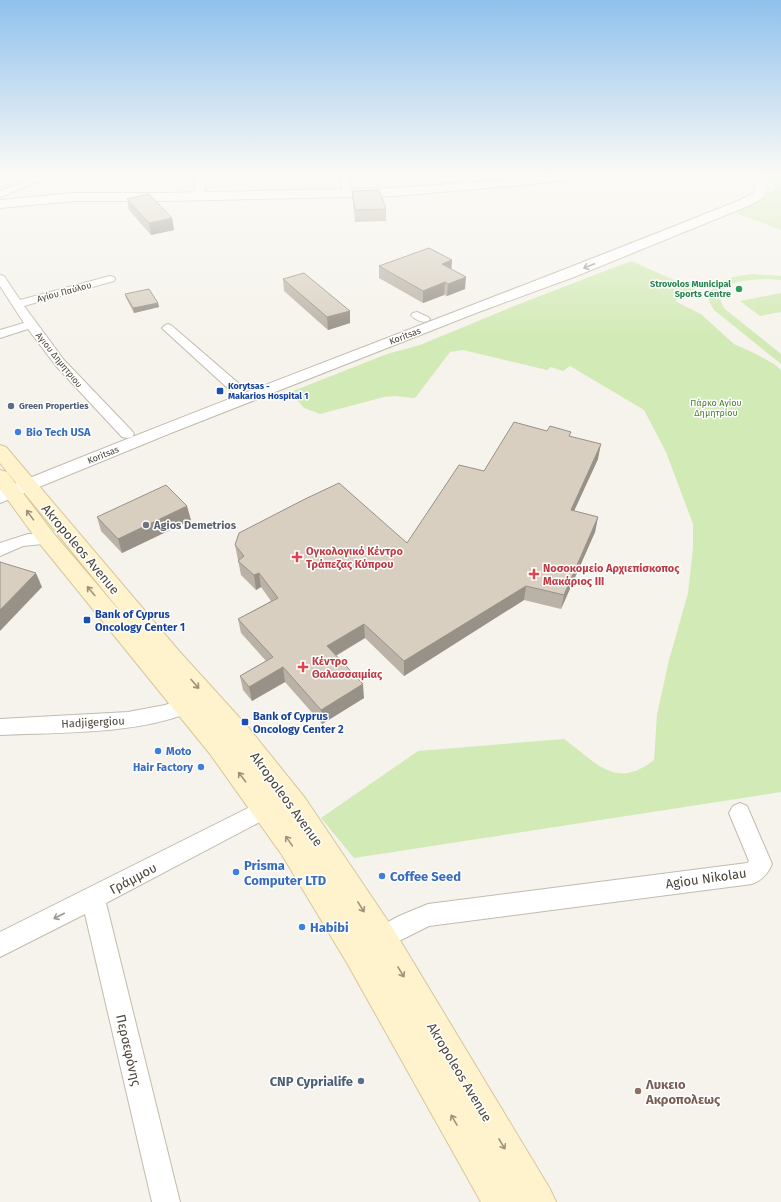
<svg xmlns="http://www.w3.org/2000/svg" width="781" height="1202" viewBox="0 0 781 1202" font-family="'Fira Sans',sans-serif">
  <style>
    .green { fill: #d2eab5 }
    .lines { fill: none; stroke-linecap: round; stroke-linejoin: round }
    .minor-casing { stroke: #c2bbae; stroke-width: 2 }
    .tertiary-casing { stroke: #c2bbae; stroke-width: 2 }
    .secondary-casing { stroke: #d6c79b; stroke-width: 2 }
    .minor { fill: #fff; fill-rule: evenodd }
    .tertiary { fill: #fff; fill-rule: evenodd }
    .secondary { fill: #fff3cd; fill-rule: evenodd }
    .wall { fill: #bab2a6 }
    .shaded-wall { fill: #979187 }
    .building { fill: #d8cfc1; stroke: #979187 }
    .oneway { stroke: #9c9892 }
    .oneway2 { stroke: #9c937c }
    .leisure-dot { fill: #2e9e5b; stroke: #fff; stroke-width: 1.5 }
    .transit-dot { fill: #1a4fb4; stroke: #fff; stroke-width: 1.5 }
    .service-dot { fill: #5c6f8a; stroke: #fff; stroke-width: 1.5 }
    .shop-dot { fill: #3f7fe0; stroke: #fff; stroke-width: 1.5 }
    .worship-dot { fill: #6b7280; stroke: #fff; stroke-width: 1.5 }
    .health-dot { fill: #e0444e; stroke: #fff; stroke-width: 1.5 }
    .education-dot { fill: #8d6e63; stroke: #fff; stroke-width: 1.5 }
    .labels { text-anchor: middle; stroke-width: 3; stroke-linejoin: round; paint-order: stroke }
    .far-leisure-label { font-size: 9px; font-weight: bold; fill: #27864d; stroke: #fff; text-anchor: end }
    .far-street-label { font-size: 9px; fill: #4b4439; stroke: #fff }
    .far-transit-label { font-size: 9px; font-weight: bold; fill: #164399; stroke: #fff; text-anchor: start }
    .far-park-label { font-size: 9px; fill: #4a7f2a; stroke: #fff }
    .far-service-label { font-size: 9px; font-weight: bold; fill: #4e5e75; stroke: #fff; text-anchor: start }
    .shop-label { font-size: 11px; font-weight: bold; fill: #366cbe; stroke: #fff; text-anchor: start }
    .worship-label { font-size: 11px; font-weight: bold; fill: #5b616d; stroke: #fff; text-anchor: start }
    .health-label { font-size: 11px; font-weight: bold; fill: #be3a42; stroke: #fff; text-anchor: start }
    .transit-label { font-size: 11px; font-weight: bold; fill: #164399; stroke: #fff; text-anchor: start }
    .street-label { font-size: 11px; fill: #4b4439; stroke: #fff }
    .near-street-label { font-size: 13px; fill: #4b4439; stroke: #fff }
    .near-shop-label { font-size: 13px; font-weight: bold; fill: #366cbe; stroke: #fff; text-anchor: start }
    .near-service-label { font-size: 13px; font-weight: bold; fill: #4e5e75; stroke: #fff; text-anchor: end }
    .near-education-label { font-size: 13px; font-weight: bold; fill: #785e54; stroke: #fff; text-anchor: start }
  </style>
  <rect width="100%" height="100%" fill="#f6f3ec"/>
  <g class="green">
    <polygon points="753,172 781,172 781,230 736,213 776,188 763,177"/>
    <path d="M631,261L697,290L675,301L701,314L734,344L756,354L774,364L781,370V792L354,858L321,818L418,751L564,739C595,761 615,791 654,760L657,715L668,664L688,593L693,548V524L666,452L644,410L570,366L563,371L551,367L547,370L463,350L450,352L425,385L416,397L413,398L395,396L384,397L320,414L304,408L293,395V391L387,354L420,345L514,306Z"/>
    <path d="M752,274L781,276V280C764,278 703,278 725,309L781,354V364L714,310L710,303L708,296C716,279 735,276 752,274Z"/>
    <polygon points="781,293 781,312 760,316 740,301"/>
  </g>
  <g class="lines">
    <g class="minor-casing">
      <g id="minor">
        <polygon points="47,172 58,172 57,174 0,197 0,191"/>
        <polygon points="196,172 204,172 205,197 200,200 195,197"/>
        <polygon points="339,172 347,172 353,194 351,196 345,196 343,194"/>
        <polygon points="549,172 558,172 563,178 559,181 556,180"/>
        <polygon points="0,275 4,276 20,300 110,276 114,277 115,279 114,281 24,306 64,360 132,431 134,434 132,437 127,438 122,437 56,366 28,329 0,338 0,330 24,323 0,286"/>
        <path d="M417,312L428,317L430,319L428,321C422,323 415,320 411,315L413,313Z"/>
        <polygon points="168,324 172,326 244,388 245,391 244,394 234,394 164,330 162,328 164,326"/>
        <polygon points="28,534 47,534 53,535 55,539 53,543 23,546 0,556 0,543"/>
        <path d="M184,698L191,700L194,706L191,712C132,735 63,732 0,735V719L128,712L165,705Z"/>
        <polygon points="266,799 273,801 277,808 273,815 106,903 180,1202 152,1202 85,914 0,957 0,932"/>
        <path d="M740,803L747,806L772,864C768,874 762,880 752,884L429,926L381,950L373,946L369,938L373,930L399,916L428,904L747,863L749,861L729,813L733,806Z"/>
      </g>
    </g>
    <g class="tertiary-casing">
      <g id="tertiary">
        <polygon points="580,172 614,172 608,175 532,184 394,196 165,201 74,201 0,208 0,200 74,193 165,193 394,188 532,178"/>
        <path d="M735,172C750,171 760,175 768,188L763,198L748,206L574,277L476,313L171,433L0,503V490C245,390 494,299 740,200L754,193L756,188L753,183Z"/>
      </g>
    </g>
    <g class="secondary-casing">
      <polygon id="secondary" points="0,445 6,447 179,651 248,727 305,798 392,927 550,1189 556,1202 481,1202 347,963 282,855 210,754 40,544 0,489 0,470 7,472 54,534 130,623 0,463"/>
    </g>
    <use href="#minor" class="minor"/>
    <use href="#tertiary" class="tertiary"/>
    <use href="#secondary" class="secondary"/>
  </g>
  <g class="wall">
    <polygon points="352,191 386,209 386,221 355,222 353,202"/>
    <polygon points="127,199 172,218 174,230 151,235 129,210"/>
    <polygon points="452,260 451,269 465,289 447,296 444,295 423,303 379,278 379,266"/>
    <polygon points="283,279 350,311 350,323 328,330 284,291"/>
    <polygon points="125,294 158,303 159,307 134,313 126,298"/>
    <polygon points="570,436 598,459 574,511 598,517 595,532 561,609 524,600 404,676 365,638 336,656 364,698 322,724 285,682 252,701 243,690 240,676 266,661 241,633 238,619 271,601 261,587 256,590 241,575 235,545 407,543 484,471"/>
    <polygon points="97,517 191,520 122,553 101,531"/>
  </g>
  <g class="shaded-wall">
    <polygon points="172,218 174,230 151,235 149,223"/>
    <polygon points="452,260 451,272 442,264"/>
    <polygon points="466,277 465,289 447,296 448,284"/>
    <polygon points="445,282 444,295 423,303 423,291"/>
    <polygon points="158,303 159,307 134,313 133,308"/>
    <polygon points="350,311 350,323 328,330 327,317"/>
    <polygon points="601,444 598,459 568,524 571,510"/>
    <polygon points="187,506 191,520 122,553 118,539"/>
    <polygon points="598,517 595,532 561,609 564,595"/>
    <polygon points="36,573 42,587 0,631 0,610"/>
    <polygon points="259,573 261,587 256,590 254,575"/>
    <polygon points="526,586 524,600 404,676 404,661"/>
    <polygon points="364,624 365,638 328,660 327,646"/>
    <polygon points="283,667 285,682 252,701 249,687"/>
    <polygon points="363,684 364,698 322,724 321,710"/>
  </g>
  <g class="building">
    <polygon points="379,190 386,209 355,210 352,191"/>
    <polygon points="149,194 172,218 149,223 127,199"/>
    <polygon points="429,248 452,260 442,264 466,277 448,284 445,282 423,291 379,266"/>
    <polygon points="304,273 350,311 327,317 283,279"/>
    <polygon points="149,289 158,303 133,308 125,294"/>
    <polygon points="514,422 547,431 550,426 571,432 569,436 601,444 571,510 598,517 564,595 526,586 404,661 364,624 327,646 363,684 321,710 283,667 249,687 240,676 273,657 238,619 278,598 259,573 254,575 238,561 244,556 235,545 239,533 305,499 339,483 407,543 459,465 484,471"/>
    <polygon points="166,485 187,506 118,539 97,517"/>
    <polygon points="0,562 36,573 0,610"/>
  </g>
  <defs><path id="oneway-shaft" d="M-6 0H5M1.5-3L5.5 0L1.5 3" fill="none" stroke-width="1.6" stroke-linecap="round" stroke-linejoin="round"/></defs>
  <g class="oneway">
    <use href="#oneway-shaft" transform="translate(589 266) rotate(158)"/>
    <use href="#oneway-shaft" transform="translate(59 916) rotate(153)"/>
  </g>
  <g class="oneway2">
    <use href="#oneway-shaft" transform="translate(30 515) rotate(-126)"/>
    <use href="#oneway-shaft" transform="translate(91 591) rotate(-130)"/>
    <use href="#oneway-shaft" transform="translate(195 684) rotate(49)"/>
    <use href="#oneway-shaft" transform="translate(242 777) rotate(-127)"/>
    <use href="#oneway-shaft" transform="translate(289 841) rotate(-125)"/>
    <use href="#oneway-shaft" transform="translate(361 907) rotate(58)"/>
    <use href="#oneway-shaft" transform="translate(401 972) rotate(59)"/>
    <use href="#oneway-shaft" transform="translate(454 1120) rotate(-120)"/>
    <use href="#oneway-shaft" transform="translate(502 1144) rotate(59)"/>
  </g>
  <linearGradient id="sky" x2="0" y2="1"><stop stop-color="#8fc1ec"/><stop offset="0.51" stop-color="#fbfaf6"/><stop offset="1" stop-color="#fbfaf6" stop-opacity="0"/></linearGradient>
  <rect width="781" height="340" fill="url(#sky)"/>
  <circle class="leisure-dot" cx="739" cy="289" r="4"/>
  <g class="transit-dot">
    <rect x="216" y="387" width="8" height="8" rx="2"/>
    <rect x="83" y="616" width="8" height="8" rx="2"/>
    <rect x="241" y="718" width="8" height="8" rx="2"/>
  </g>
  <g class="service-dot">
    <circle cx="11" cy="406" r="4"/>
    <circle cx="361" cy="1081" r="4"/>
  </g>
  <g class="shop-dot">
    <circle cx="18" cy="432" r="4"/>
    <circle cx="158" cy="751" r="4"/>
    <circle cx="201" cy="767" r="4"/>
    <circle cx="236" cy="872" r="4"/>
    <circle cx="382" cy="876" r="4"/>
    <circle cx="302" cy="927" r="4"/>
  </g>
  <circle class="worship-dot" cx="146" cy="525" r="4"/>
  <g class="health-dot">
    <path d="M295 551h4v4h4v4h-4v4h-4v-4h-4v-4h4z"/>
    <path d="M532 568h4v4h4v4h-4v4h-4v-4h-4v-4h4z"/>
    <path d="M301 661h4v4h4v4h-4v4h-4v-4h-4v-4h4z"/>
  </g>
  <circle class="education-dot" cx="638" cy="1091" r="4"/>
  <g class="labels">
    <g class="far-leisure-label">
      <text x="731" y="287">Strovolos Municipal<tspan x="731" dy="10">Sports Centre</tspan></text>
    </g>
    <g class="far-street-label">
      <text transform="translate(64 292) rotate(-15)" y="3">Αγίου Παύλου</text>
      <text transform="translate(405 336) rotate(-21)" y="3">Koritsas</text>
      <text transform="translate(59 360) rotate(51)" y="3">Αγιου Δημητριου</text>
      <text transform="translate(103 455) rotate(-22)" y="3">Koritsas</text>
    </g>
    <g class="far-transit-label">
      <text x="228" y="389">Korytsas -<tspan x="228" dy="10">Makarios Hospital 1</tspan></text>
    </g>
    <g class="far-park-label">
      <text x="716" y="406">Πάρκο Αγίου<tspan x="716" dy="10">Δημητρίου</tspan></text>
    </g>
    <g class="far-service-label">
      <text x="19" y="409">Green Properties</text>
    </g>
    <g class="shop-label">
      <text x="26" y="436">Bio Tech USA</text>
      <text x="166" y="755">Moto</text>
      <text x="193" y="771" text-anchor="end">Hair Factory</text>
    </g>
    <g class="worship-label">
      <text x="154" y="529">Agios Demetrios</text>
    </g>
    <g class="health-label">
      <text x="306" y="555">Ογκολογικό Κέντρο<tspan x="306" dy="13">Τράπεζας Κύπρου</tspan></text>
      <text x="543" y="572">Νοσοκομείο Αρχιεπίσκοπος<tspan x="543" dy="13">Μακάριος ΙΙΙ</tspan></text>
      <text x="312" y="665">Κέντρο<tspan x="312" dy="13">Θαλασσαιμίας</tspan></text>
    </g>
    <g class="transit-label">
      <text x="95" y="618">Bank of Cyprus<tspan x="95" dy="13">Oncology Center 1</tspan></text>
      <text x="253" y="720">Bank of Cyprus<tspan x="253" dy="13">Oncology Center 2</tspan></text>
    </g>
    <g class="street-label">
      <text transform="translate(93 722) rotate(-3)" y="4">Hadjigergiou</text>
    </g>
    <g class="near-street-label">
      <text transform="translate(81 549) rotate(50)" y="5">Akropoleos Avenue</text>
      <text transform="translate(287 799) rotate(54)" y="5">Akropoleos Avenue</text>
      <text transform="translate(133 878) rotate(-28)" y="5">Γράμμου</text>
      <text transform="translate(706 878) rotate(-8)" y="5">Agiou Nikolau</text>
      <text transform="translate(129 1050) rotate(77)" y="5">Περσεφόνης</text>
      <text transform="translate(460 1072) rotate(59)" y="5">Akropoleos Avenue</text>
    </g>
    <g class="near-shop-label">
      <text x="244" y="870">Prisma<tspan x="244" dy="15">Computer LTD</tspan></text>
      <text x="390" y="881">Coffee Seed</text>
      <text x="310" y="932">Habibi</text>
    </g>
    <g class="near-service-label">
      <text x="353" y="1086">CNP Cyprialife</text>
    </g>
    <g class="near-education-label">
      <text x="646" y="1089">Λυκειο<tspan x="646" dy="15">Ακροπολεως</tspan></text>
    </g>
  </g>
</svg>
